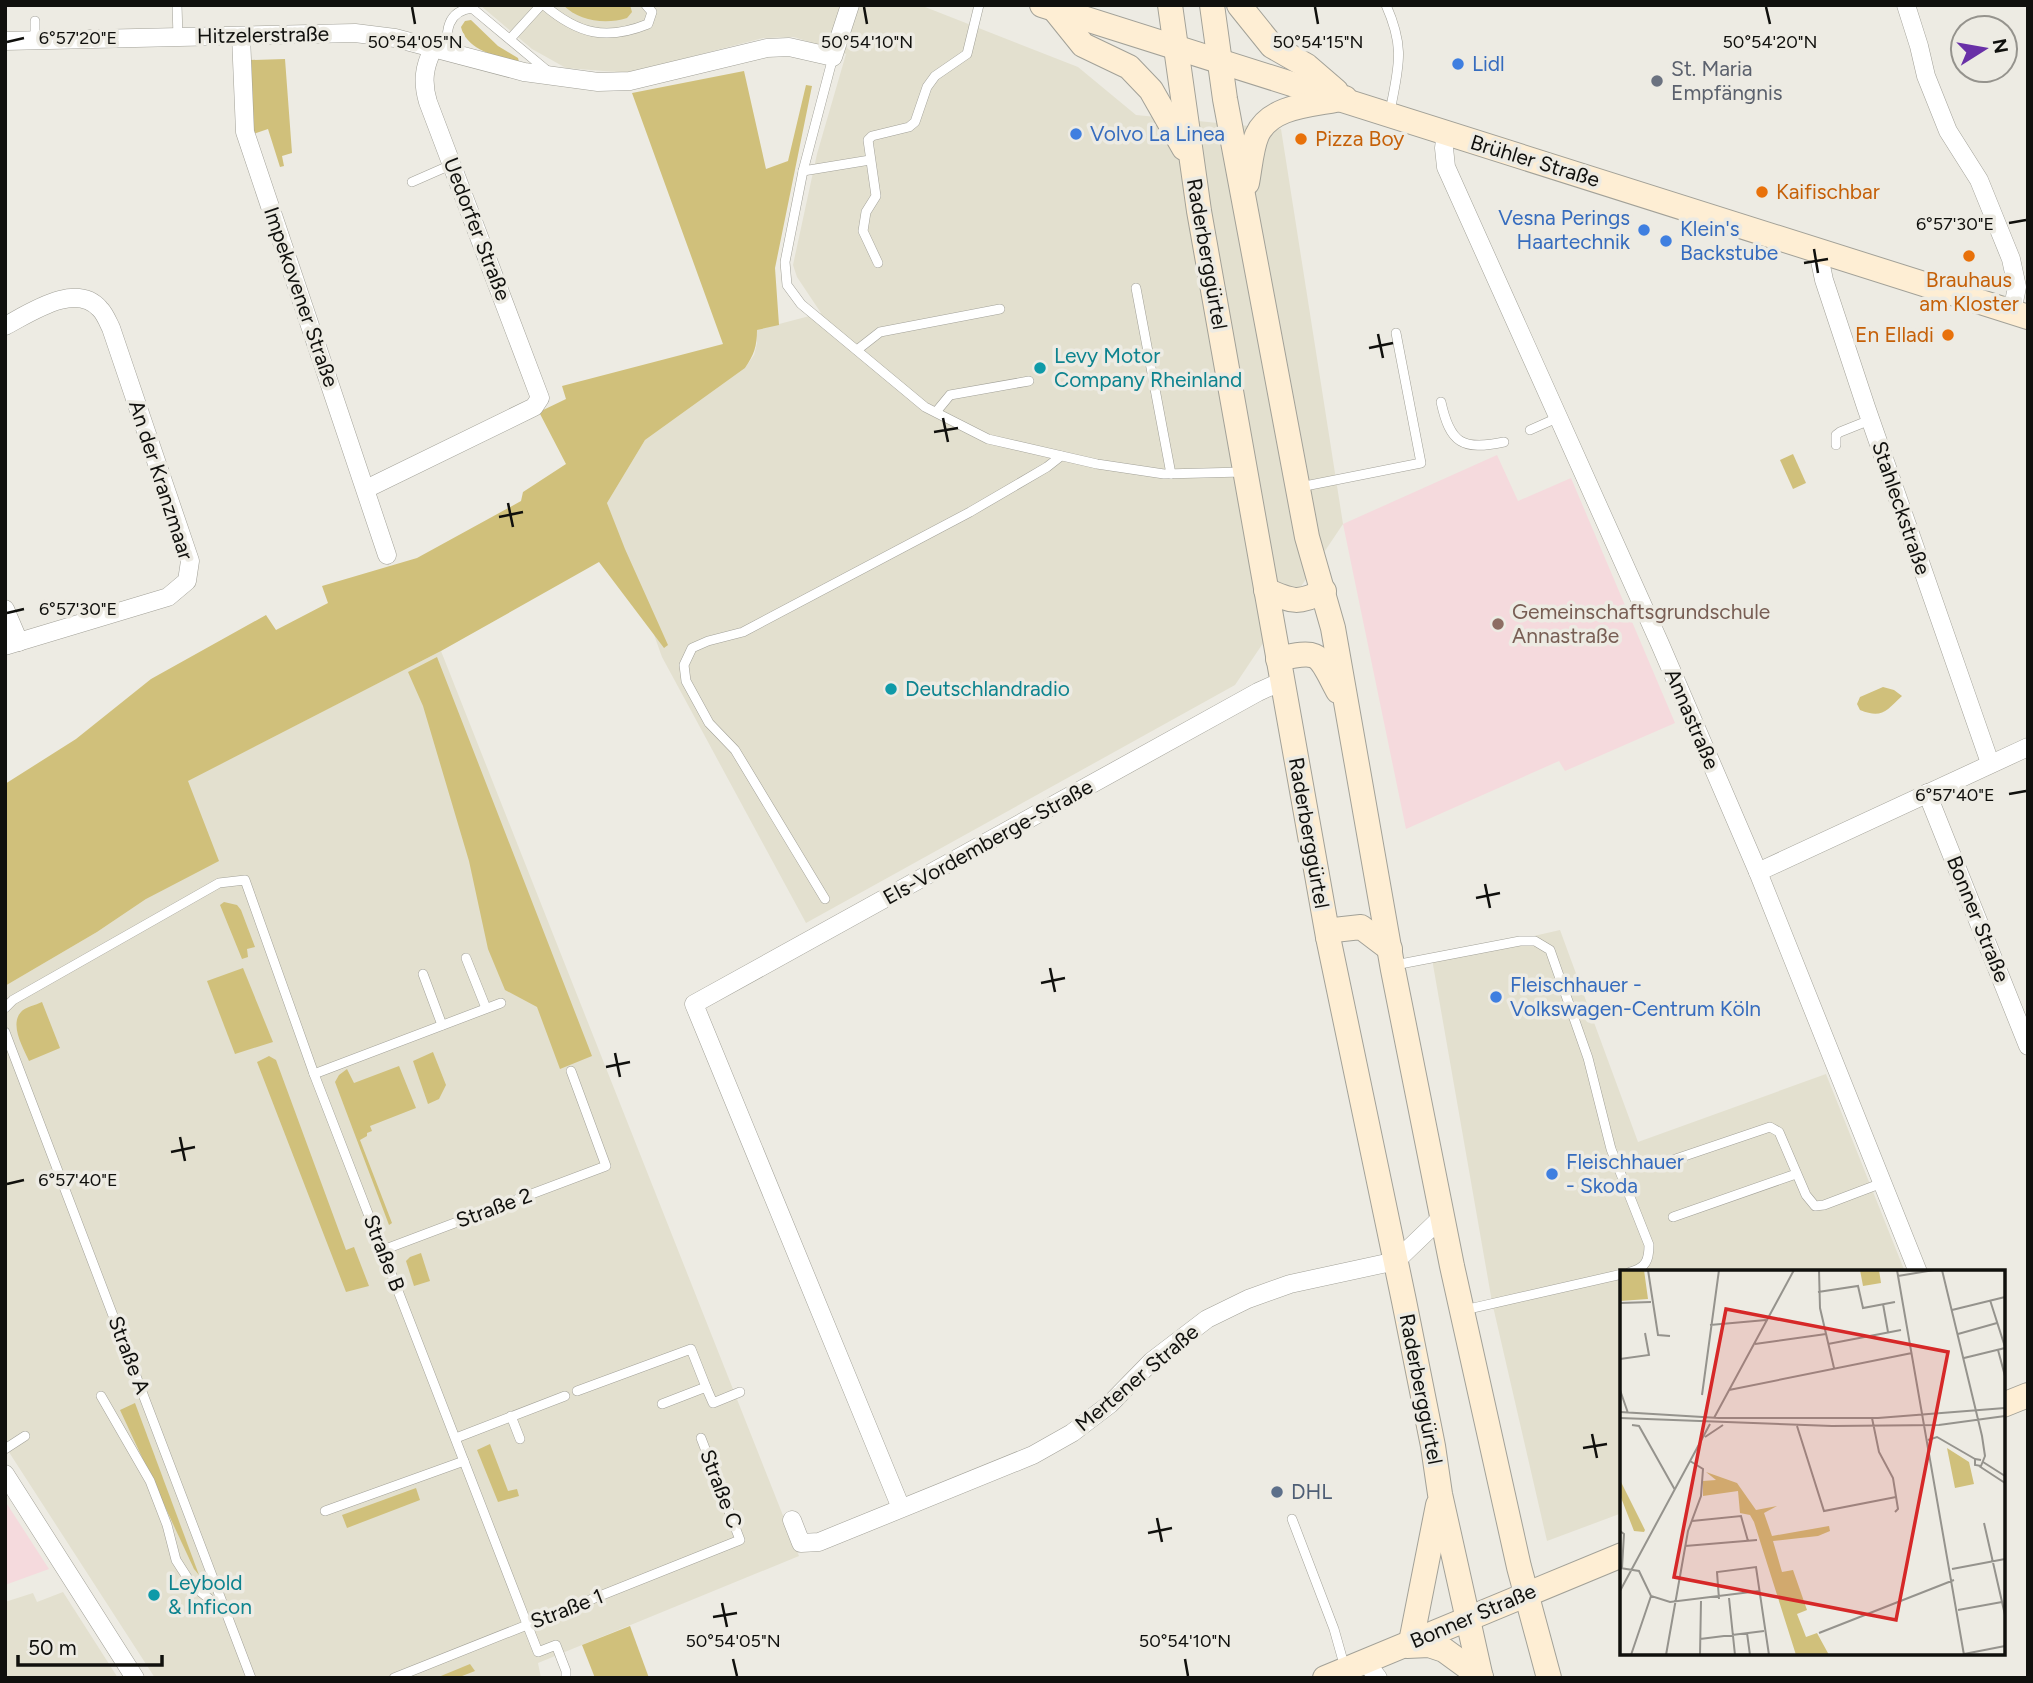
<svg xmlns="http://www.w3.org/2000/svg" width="2033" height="1683" viewBox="0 0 2033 1683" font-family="Figtree,sans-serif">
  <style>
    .built { fill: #e3e0cf }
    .education { fill: #f5dadd }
    .green { fill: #d0c07b }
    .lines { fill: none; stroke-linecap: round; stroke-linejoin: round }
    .lane-casing { stroke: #a2a198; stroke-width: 10 }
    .street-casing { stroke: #a2a198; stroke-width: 19 }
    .secondary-casing { stroke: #a2a198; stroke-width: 26 }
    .lane { stroke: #fff; stroke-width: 9 }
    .street { stroke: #fff; stroke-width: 18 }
    .secondary { stroke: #feeed4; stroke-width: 24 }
    .ticks { fill: none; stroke: #10100d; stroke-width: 2.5 }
    .shop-dot { fill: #3f7fe0; stroke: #edebe3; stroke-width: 2.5 }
    .worship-dot { fill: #6b7280; stroke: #edebe3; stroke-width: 2.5 }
    .food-dot { fill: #e8710a; stroke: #edebe3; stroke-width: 2.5 }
    .culture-dot { fill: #0f9aa8; stroke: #edebe3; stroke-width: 2.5 }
    .education-dot { fill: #8d6e63; stroke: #edebe3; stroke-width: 2.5 }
    .service-dot { fill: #5c6f8a; stroke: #edebe3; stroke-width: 2.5 }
    .labels { text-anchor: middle; stroke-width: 7; stroke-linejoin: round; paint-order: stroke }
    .street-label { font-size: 21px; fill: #10100d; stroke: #edebe3 }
    .shop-label { font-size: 21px; fill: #366cbe; stroke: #edebe3; text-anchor: start }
    .worship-label { font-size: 21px; fill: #5b616d; stroke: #edebe3; text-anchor: start }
    .food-label { font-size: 21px; fill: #c56008; stroke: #edebe3; text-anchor: start }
    .culture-label { font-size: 21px; fill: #0d838f; stroke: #edebe3; text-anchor: start }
    .education-label { font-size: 21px; fill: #785e54; stroke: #edebe3; text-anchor: start }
    .service-label { font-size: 21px; fill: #4e5e75; stroke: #edebe3; text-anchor: start }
    .inset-road { fill: none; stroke: #95938d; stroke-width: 2 }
    .view { fill: #d62828; fill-opacity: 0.15; stroke: #d62828; stroke-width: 3.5 }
    .inset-edge { fill: none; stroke: #10100d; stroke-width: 3.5 }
    .ticks-label { font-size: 18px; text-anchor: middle; fill: #10100d; stroke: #edebe3; stroke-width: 7; stroke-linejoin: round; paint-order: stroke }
  </style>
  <rect width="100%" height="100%" fill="#edebe3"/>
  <g class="built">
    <polygon points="480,5 920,5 1078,67 1136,115 1281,129 1343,524 1235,685 806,923 662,657 607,503 645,440 745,368 754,355 757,343 756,330 821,313 797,277 793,265 817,154 846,54 794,37 763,38 629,73 566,68 532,49"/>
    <polygon points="441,651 799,1556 538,1663 541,1678 155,1678 5,1446 5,986 97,932 146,899 187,781"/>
    <polygon points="1560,930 1638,1142 1826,1074 1905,1272 1622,1272 1622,1513 1547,1541 1492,1302 1432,959"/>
    <polygon points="63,1592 118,1678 5,1678 5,1602 33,1593 37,1602"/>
  </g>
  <g class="education">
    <polygon points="1497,455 1518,501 1571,478 1675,723 1565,771 1559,761 1406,829 1343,524"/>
    <polygon points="5,1501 49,1569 5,1585"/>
  </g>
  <g class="green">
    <path d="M563,5H630L632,12L627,18C605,25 579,21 563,5Z"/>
    <path d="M471,20L498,46L518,58L519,62C499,58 466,50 461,27L465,21Z"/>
    <polygon points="285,59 292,153 282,156 284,166 280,167 268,129 253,134 250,60"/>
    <path d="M744,71L766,169L788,161L806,85L812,86L775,268L779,325L757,330C757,346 754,355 745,368L645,440L607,503L625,549L668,645L664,648L599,562L441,651L188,781L219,861L146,899L97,932L5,986V784L76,739L151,679L266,615L276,630L328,603L322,586L417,558L521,501L523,492L566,464L539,412L566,399L562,386L723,344L632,93Z"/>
    <polygon points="1793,454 1806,483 1793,489 1780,460"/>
    <polygon points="437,657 592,1056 560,1069 537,1007 505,990 488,949 469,861 423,706 408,672"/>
    <path d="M1883,687L1894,690L1902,696C1886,711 1882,719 1860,710L1857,704L1860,697Z"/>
    <polygon points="224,902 237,905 241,910 255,947 247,949 248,957 242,959 220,905"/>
    <polygon points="243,968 273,1042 235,1054 207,981"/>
    <path d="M42,1002L60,1048L29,1061C24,1049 9,1025 21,1012C25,1007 36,1005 42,1002Z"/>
    <polygon points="433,1052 446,1085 439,1099 428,1104 413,1061"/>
    <polygon points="269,1056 276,1060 346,1250 354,1247 369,1286 346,1292 257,1062"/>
    <polygon points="399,1066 416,1108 370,1126 372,1131 367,1133 367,1136 360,1140 392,1223 389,1225 335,1082 339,1075 347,1069 354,1083"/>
    <polygon points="421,1253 430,1281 414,1286 406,1261 410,1257"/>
    <polygon points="135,1403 199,1575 194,1569 120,1410"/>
    <polygon points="490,1444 508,1491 517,1489 519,1496 498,1502 477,1450"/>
    <polygon points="416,1488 420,1500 347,1528 342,1515"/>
    <polygon points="630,1626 649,1678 595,1678 582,1645"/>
    <polygon points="470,1664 475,1671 457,1678 436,1678"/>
  </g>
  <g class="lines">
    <g class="lane-casing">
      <g id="lane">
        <polyline points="177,5 178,37"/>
        <path d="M544,5C578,34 606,41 648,24L652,12L646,5"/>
        <path d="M1386,5C1406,50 1398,67 1390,112"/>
        <polyline points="510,39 541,5"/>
        <polyline points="35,41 35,21"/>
        <path d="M447,52C446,31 447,11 472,8L550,73"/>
        <polyline points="833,57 803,171 785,262 787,285 801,304 925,407 988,439 1097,464 1164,474 1243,472"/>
        <polyline points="803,171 870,160"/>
        <polyline points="412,182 453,164"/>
        <polyline points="878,263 863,231 866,212 876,196 868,140 872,136 909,127 915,122 927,87 935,76 967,54 979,5"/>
        <polyline points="1136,288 1171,474"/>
        <polyline points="857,350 880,332 1000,309"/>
        <path d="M1441,402C1450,443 1462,451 1504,442"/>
        <polyline points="936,412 950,395 1029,381"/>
        <polyline points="1530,430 1557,418"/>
        <polyline points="1836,445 1836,435 1840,432 1870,420"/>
        <polyline points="1300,487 1421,463 1396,333"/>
        <polyline points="825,899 735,750 709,723 686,681 684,665 692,648 708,641 743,632 970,512 1047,467 1061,456"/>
        <polyline points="466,958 486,1008"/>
        <path d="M1395,965L1520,941H1535L1550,950L1588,1058L1611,1149L1649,1245C1649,1260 1646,1268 1630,1272"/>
        <polyline points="423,974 442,1025"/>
        <polyline points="5,1008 13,1000 219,883 245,880 314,1074 527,1624 538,1652 556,1645 566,1671 566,1678"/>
        <polyline points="5,1032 251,1678"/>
        <polyline points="314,1074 501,1003"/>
        <polyline points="1655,1166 1770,1127 1779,1132 1806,1195 1815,1206 1824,1205 1882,1183"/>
        <polyline points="1673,1217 1796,1174"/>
        <polyline points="383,1250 606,1166 571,1071"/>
        <polyline points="1464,1310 1622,1274"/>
        <polyline points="577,1391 691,1349 706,1387"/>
        <polyline points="101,1396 150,1481 167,1525 176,1560 192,1585 228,1614"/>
        <polyline points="662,1404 706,1387 713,1403 740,1392"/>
        <polyline points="511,1416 520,1439"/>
        <polyline points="456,1438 565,1396"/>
        <polyline points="5,1449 25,1436"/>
        <polyline points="325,1511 464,1461"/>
        <polyline points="1292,1519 1334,1629 1345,1668"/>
        <polyline points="394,1678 740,1540 701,1438"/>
      </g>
    </g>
    <g class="street-casing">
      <g id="street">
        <polyline points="1906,5 1919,46 1926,76 1948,131 1979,180 2011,259 2017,287 2012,312"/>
        <polyline points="241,36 245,132 387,555"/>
        <polyline points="5,41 355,33 395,38 524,72 598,82 630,81 767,48 789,47 833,57 850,5"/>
        <polyline points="1446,133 1444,148 1446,167 1660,644 1758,872 1918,1272"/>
        <polyline points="1821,250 1820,261 1824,280 1866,407 1990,763"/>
        <path d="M5,326C30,313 76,281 100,309C105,314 108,322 111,328L190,561L187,581L168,597L5,646"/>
        <path d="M366,489L534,407L540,398L428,102C422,82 424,67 433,49"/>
        <polyline points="5,609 19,642"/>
        <polyline points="1927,793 2028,1046"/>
        <polyline points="1758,872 2028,747"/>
        <polyline points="5,1474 135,1678"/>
        <polyline points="901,1508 694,1004 1258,692 1282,681"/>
        <polyline points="792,1520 801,1543 819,1542 1033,1455 1072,1433 1110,1404 1152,1361 1207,1319 1248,1299 1290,1284 1396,1261 1443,1216"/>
        <polyline points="1365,1661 1378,1678"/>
      </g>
    </g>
    <g class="secondary-casing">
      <g id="secondary">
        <path d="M1042,5C1371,107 1699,213 2028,317"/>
        <polyline points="1170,5 1199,211 1328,937 1404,1301 1433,1446 1440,1494 1481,1678"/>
        <polyline points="1212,5 1225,99 1307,537 1333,628 1393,970 1452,1266 1519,1567 1549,1678"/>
        <polyline points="1239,5 1272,46 1307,66 1336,91"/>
        <polyline points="1054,9 1083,45 1129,67 1151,90 1184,148"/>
        <path d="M1247,183C1250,168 1251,149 1257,135C1271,104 1316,105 1345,98"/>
        <path d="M1266,590C1292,602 1299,604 1324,591"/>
        <path d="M1278,659C1322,649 1318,654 1338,691"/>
        <polyline points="1328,937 1334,930 1361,927 1390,949"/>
        <polyline points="2003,1405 2028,1395"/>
        <polyline points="1411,1642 1438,1505"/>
        <polyline points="1407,1646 1429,1645 1444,1650 1481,1677"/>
        <polyline points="1325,1678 1622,1555"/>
      </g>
    </g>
    <use href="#lane" class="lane"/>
    <use href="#street" class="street"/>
    <use href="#secondary" class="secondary"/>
  </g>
  <path class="ticks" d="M412,7L415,24M864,7L867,24M1315,7L1318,24M1766,7L1770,24M7,42L24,38M2009,223L2026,220M1814,249L1818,273M1804,263L1828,259M1378,334L1383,358M1369,348L1393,343M943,418L948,442M934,432L958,428M508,503L513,527M499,517L523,512M7,613L24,609M2009,794L2026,791M1485,884L1490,908M1476,898L1500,893M1050,968L1055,992M1041,983L1065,978M615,1053L620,1077M606,1067L630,1062M180,1137L185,1161M171,1152L195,1147M7,1184L24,1180M1592,1434L1597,1458M1583,1448L1607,1444M1157,1518L1162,1542M1148,1533L1172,1528M722,1603L727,1627M713,1617L737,1613M733,1659L737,1676M1185,1659L1188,1676"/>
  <g class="shop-dot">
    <circle cx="1458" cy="64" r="7"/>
    <circle cx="1076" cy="134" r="7"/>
    <circle cx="1644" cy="230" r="7"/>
    <circle cx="1666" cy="241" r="7"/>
    <circle cx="1496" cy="997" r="7"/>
    <circle cx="1552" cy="1174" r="7"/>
  </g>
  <circle class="worship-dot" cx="1657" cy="81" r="7"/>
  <g class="food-dot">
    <circle cx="1301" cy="139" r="7"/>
    <circle cx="1762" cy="192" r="7"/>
    <circle cx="1969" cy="256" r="7"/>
    <circle cx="1948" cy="335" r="7"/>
  </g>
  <g class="culture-dot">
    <circle cx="1040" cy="368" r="7"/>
    <circle cx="891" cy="689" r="7"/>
    <circle cx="154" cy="1595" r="7"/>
  </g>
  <circle class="education-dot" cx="1498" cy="624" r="7"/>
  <circle class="service-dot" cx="1277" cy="1492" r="7"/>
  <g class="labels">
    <g class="street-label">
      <text transform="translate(263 35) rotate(-1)" y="7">Hitzelerstraße</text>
      <text transform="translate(1535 161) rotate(17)" y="7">Brühler Straße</text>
      <text transform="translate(477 229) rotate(69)" y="7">Uedorfer Straße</text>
      <text transform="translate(1207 254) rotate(80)" y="7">Raderberggürtel</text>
      <text transform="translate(301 297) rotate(71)" y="7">Impekovener Straße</text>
      <text transform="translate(161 480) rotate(72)" y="7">An der Kranzmaar</text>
      <text transform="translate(1901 508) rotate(71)" y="7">Stahleckstraße</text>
      <text transform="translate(1692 719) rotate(67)" y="7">Annastraße</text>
      <text transform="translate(1309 833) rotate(80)" y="7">Raderberggürtel</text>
      <text transform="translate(988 842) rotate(-29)" y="7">Els-Vordemberge-Straße</text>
      <text transform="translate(1978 919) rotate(68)" y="7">Bonner Straße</text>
      <text transform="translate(494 1208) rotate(-20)" y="7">Straße 2</text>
      <text transform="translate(384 1253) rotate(69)" y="7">Straße B</text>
      <text transform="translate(129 1355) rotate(69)" y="7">Straße A</text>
      <text transform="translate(1137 1378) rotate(-40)" y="7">Mertener Straße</text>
      <text transform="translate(1421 1389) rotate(79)" y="7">Raderberggürtel</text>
      <text transform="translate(721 1489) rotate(69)" y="7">Straße C</text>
      <text transform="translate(567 1609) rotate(-21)" y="7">Straße 1</text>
      <text transform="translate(1473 1616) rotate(-23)" y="7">Bonner Straße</text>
    </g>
    <g class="shop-label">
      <text x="1472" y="71">Lidl</text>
      <text x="1090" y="141">Volvo La Linea</text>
      <text x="1630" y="225" text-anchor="end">Vesna Perings<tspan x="1630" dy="24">Haartechnik</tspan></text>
      <text x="1680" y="236">Klein's<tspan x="1680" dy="24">Backstube</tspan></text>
      <text x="1510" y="992">Fleischhauer -<tspan x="1510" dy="24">Volkswagen-Centrum Köln</tspan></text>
      <text x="1566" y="1169">Fleischhauer<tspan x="1566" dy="24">- Skoda</tspan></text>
    </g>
    <g class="worship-label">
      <text x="1671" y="76">St. Maria<tspan x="1671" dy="24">Empfängnis</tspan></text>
    </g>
    <g class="food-label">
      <text x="1315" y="146">Pizza Boy</text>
      <text x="1776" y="199">Kaifischbar</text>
      <text x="1969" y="287" text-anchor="middle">Brauhaus<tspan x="1969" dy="24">am Kloster</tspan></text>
      <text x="1934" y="342" text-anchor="end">En Elladi</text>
    </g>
    <g class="culture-label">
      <text x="1054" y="363">Levy Motor<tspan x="1054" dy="24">Company Rheinland</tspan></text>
      <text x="905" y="696">Deutschlandradio</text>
      <text x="168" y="1590">Leybold<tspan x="168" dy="24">&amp; Inficon</tspan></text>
    </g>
    <g class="education-label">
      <text x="1512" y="619">Gemeinschaftsgrundschule<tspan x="1512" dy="24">Annastraße</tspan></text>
    </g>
    <g class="service-label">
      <text x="1291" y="1499">DHL</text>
    </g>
  </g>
  <g transform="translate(1620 1270)">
    <rect width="385" height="385" fill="#edebe3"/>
    <path d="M0,0H24L28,29L0,31ZM240,0H259L261,13L243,16ZM327,178L349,192L354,214L335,218ZM86,202L117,213L136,240L157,236L144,243L152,266L209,256L210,261L198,266L153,271L162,302L173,300L187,340L177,344L186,367L197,363L209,385H176L134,252L130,245L120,243L118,221L83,226V211L96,210ZM0,210L25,260L24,262L14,261L0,225Z" fill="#d0c07b"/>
    <path class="inset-road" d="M28,0L38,65L50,66M199,0L200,38L214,98M277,0L344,385M322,0L362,166L365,186L361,196L355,195V189L361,190M278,6L314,0M198,22L238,16L243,38L275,32M370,30L385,77M0,33L31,32M263,34L268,62M332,40L385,27M90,55L146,50M338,64L377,53M135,74L206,64M208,74L281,60M378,80L385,106M344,88L385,78M0,89L29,85L25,63M0,120L8,143M109,120L292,83M82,125L99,0M0,142L99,148H258L385,138M0,148L212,156L319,155L385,146M94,148L174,0M252,148L259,182L273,208L278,239L275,242M12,155L19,156L55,220M177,156L204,241L276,227M85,167L103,155M308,170L317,167L355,189M363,192L385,206M359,196L385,213M72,251L121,246L128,271M364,253L385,345M0,261L4,264L2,298M65,276L137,270M0,298L19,301L31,326L50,332L139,321M332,299L385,289M0,321L90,154M109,328L115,385M99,329L97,302L136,297L149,385M338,340L382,332M127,363L130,385M199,363L334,310M80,369L144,361M344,384L385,376M11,385L31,326M46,385L68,261L81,226L83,199L70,191M80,385L81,331"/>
    <path class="view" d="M106,39L328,82L276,350L54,307Z"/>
    <rect width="385" height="385" class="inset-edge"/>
  </g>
  <g class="ticks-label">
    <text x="78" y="44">6°57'20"E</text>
    <text x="415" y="48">50°54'05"N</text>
    <text x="867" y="48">50°54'10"N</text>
    <text x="1318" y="48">50°54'15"N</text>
    <text x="1770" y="48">50°54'20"N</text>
    <text x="1955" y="230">6°57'30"E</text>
    <text x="78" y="615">6°57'30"E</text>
    <text x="1955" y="801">6°57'40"E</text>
    <text x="78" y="1186">6°57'40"E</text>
    <text x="733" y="1647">50°54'05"N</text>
    <text x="1185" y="1647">50°54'10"N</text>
  </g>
  <rect width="2033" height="1683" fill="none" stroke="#10100d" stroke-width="14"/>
  <g transform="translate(1984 49) rotate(79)"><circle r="33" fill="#edebe3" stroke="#95938d" stroke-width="2"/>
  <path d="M0-5L12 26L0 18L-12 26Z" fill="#6930a7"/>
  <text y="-10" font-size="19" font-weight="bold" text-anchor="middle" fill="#10100d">N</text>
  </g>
  <path d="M18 1655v10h144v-10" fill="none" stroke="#10100d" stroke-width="3.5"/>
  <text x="28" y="1655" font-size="21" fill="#10100d" stroke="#edebe3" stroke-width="5" paint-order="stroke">50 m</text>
</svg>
